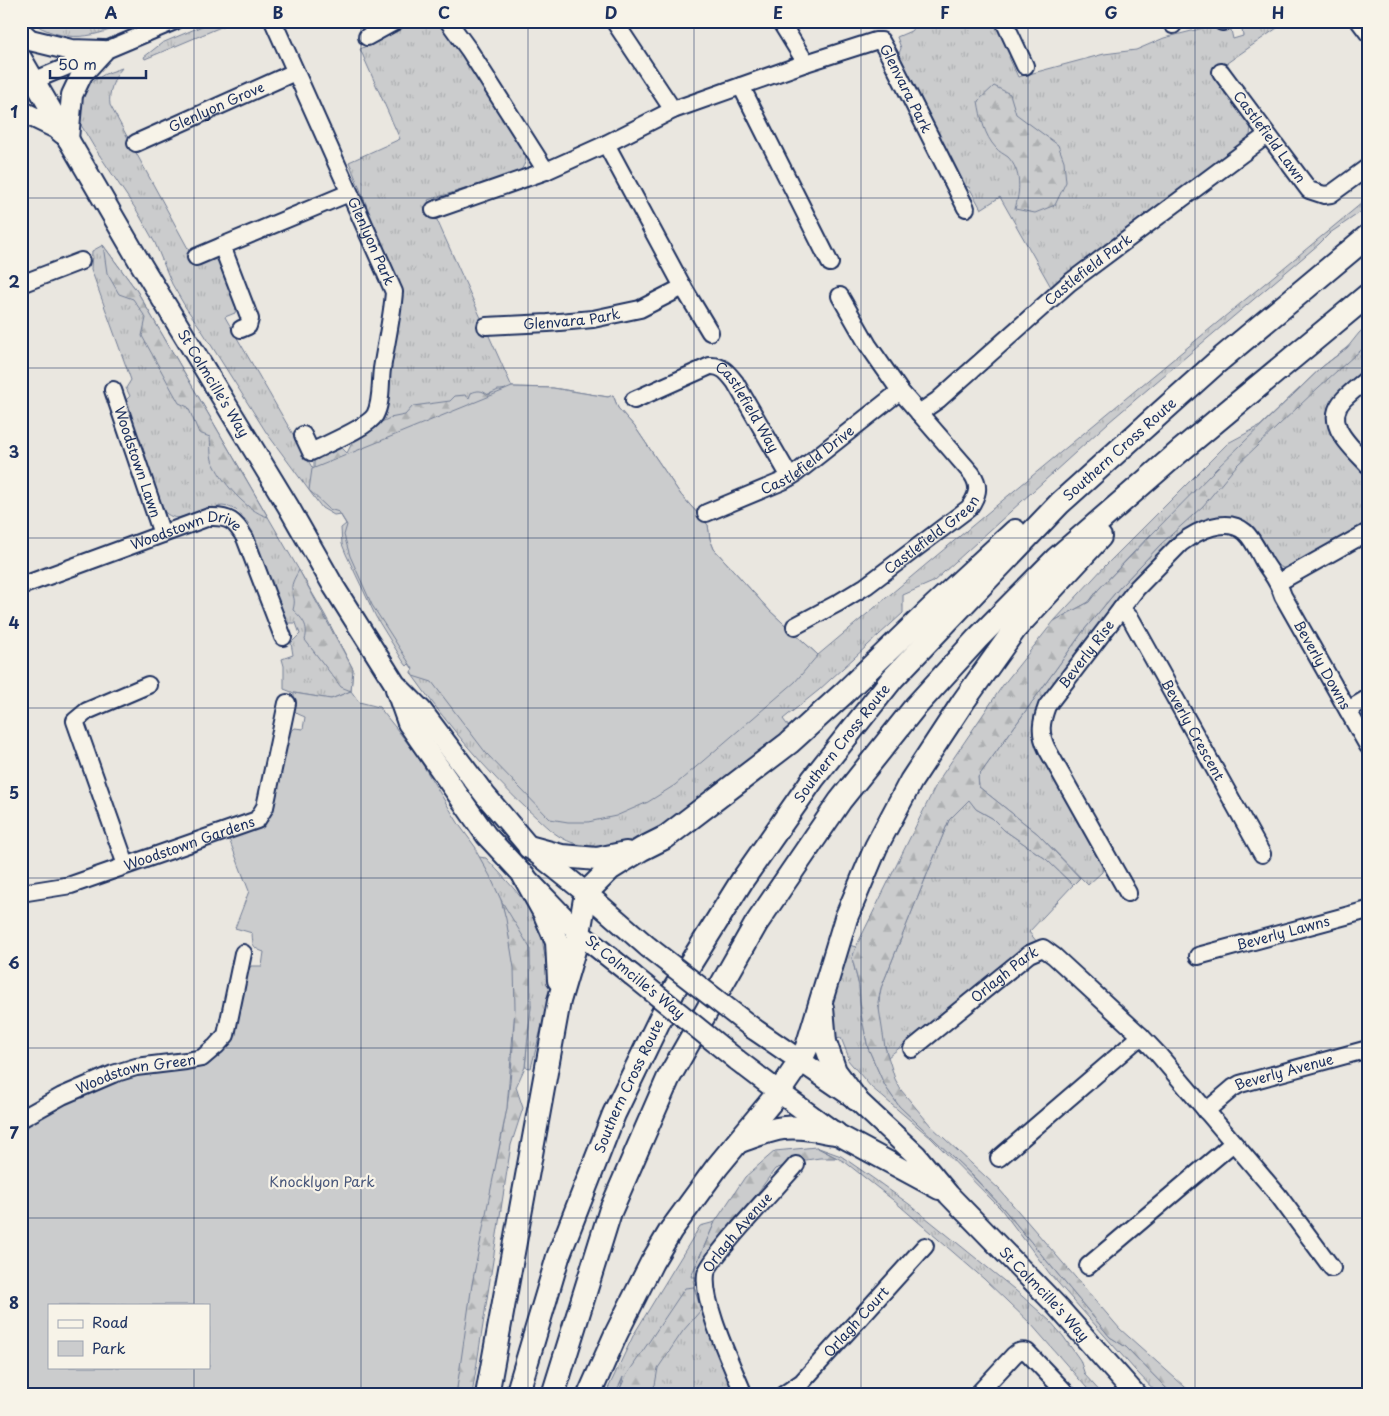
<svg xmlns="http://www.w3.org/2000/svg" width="1389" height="1416" viewBox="0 0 1389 1416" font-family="'Playpen Sans',sans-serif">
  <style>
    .grass { fill: url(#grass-tufts); stroke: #737e96 }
    .forest { fill: url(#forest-firs); stroke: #737e96 }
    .green { fill: #cbcccd; stroke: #737e96; fill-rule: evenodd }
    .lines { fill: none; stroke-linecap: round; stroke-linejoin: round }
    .minor-casing { stroke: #1b2f5e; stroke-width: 20 }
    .major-casing { stroke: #1b2f5e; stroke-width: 24 }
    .highway-casing { stroke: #1b2f5e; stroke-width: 26 }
    .minor { stroke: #f7f3e8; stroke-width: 16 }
    .major { stroke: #f7f3e8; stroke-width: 20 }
    .highway { stroke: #f7f3e8; stroke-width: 22 }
    .major-bridge-casing { stroke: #1b2f5e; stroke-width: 24; stroke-linecap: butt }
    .major-bridge { stroke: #f7f3e8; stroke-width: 20 }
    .grid { fill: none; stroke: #1b2f5e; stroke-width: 1; stroke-opacity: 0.55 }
    .labels { text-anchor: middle; stroke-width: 4.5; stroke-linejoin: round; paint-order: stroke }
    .street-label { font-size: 14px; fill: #1b2f5e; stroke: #f7f3e8 }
    .park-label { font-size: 14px; fill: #47567a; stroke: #f7f3e8 }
    .neatline { fill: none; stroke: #1b2f5e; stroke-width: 2 }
    .grid-label { font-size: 16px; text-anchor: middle; font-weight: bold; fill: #1b2f5e }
  </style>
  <defs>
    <pattern id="grass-tufts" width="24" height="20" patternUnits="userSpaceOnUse" patternTransform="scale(1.25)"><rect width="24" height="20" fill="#cbcccd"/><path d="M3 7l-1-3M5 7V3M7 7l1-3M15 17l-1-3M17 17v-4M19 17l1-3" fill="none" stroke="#aeb0b2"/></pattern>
    <pattern id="forest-firs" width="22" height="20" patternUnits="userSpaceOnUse" patternTransform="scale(1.25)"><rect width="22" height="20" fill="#cbcccd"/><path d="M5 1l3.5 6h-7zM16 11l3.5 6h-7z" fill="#aeb0b2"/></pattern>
  </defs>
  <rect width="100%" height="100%" fill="#eae7e0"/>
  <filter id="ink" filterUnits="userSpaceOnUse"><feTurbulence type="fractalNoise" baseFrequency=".02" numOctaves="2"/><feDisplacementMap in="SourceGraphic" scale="10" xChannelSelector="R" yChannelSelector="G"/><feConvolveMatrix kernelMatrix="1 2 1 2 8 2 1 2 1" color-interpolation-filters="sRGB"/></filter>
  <g filter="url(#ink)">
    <g class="grass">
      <path d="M29,21H132C93,38 67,45 29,21Z"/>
      <polygon points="214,21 235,21 145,59 144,57 162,43"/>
      <path d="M408,21H437L442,25L461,51L525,150C527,160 525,166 518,173L428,200L512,387L553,388L608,397L613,395L618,408L635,427L681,495L708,525L710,539L714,549L770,611L818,655L1003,500L1368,198V207L1330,233L1319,244L1109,422L933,582L903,595V613L819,690L783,719L789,727C743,764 698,807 645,834C629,842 612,847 594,852V846C584,846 573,844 564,839C550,832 540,820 528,810C485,770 447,724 413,676L411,672L413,669L409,664L407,666L403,661L376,617L346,554L342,544L341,528L346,524L340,514L334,515L322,508L266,432L199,326L186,308L172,284L155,243L137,211L94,147L81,125L79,111L86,89L90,83L105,74L122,68C114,77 108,93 110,105L197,265L213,259L220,262L237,304L235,313L225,317L313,469L506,389L369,428L399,286L349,162L400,139L360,49L384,38L387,32Z"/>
      <polygon points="919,21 998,21 1012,53 1009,57 1018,77 1104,54 1136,50 1164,38 1219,24 1231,30 1233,39 1243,36 1242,29 1247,21 1292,21 1277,28 1227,63 1230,69 1229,70 1226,67 1214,76 1226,93 1230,93 1251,125 1250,136 1244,144 1051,287 1000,197 981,209 969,187 962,186 898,56 901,48 897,37 911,31"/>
      <path d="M103,245L137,291L325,615L353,669L351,691L331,699L294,693L284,689V666L282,659L293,655L291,643L300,634L296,623H287L282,618L248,523L238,511L229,507L222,506L178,518C169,517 164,513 160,505L126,408V400L130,396L126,388L131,380L91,269L92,251Z"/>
      <path d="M1368,331V369C1359,377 1342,388 1336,398C1315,431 1347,452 1368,475V525L1287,569C1270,566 1264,549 1256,534L1200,524L1041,705L1035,716L1034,736L1104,865L1102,872L1088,885L1038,834L979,787L978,777L1084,630L1120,587L1161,544L1151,534L1098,590L1089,602L1054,621L1105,566L1228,443L1260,426L1322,367Z"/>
      <path d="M969,799L976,809L992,818L1004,830L1046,859L1073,885L1029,932L1037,942L915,1040L913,1037L888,1057C881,1035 876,1011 881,988L949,820Z"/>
      <path d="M479,857L486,858C504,878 531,904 540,930C543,940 543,947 545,957L553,956L552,986L531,1068L525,1067L531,1006L501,900Z"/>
      <polygon points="849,945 856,947 852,958 859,986 861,1015 868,1048 885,1086 899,1106 957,1160 1002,1207 1110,1337 1126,1347 1173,1395 1159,1395 1135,1370 1050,1274 1001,1209 931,1138 871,1087 847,1059 849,1058 841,1038 832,1040 831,1009"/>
      <polygon points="816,1147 841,1156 874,1179 909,1204 1014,1289 1050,1321 1063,1336 1080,1360 1085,1375 1103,1395 1093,1395 1031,1324 984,1279 893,1200 845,1162"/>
      <polygon points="715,1222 691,1276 696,1277 694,1287 696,1294 734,1395 619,1395 623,1377 615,1395 605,1395 634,1334 700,1226"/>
    </g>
    <g class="forest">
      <path d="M994,86L1010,94L1016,114L1058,145L1064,161L1066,182L1055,205L1035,213L1015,209C1020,191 1022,172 1008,157C1004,154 999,152 996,148C984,135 981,118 978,101Z"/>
      <path d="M103,245L137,291L268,517C246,511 221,481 212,460C210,453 211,444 210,437L199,433L188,407L179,403L142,336L146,318L133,299L119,294L107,273Z"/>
      <polygon points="1368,325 1368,345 1355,355 1319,387 1237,465 1203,506 1161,544 1120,587 1084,630 978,777 979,787 1038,834 1080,878 1073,885 1046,859 1004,830 992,818 976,809 969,800 949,820 881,988 878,1002 885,1047 895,1079 901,1090 931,1126 999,1189 1120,1329 1194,1395 1173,1395 1126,1347 1110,1337 1002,1207 973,1176 899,1106 885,1086 868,1048 861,1014 859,986 852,958 856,947 938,781 1003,685 1054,621 1089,602 1098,590 1152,534 1216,469 1322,367 1347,348 1359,333"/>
      <path d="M498,390H512L314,472V460L335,448L341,447L347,453L354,439L369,428L390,418L405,415L413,406L450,401L455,396L465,395L469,398L471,393C478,390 482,390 488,395Z"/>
      <path d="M299,570L353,669L351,691L341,687L305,640C309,626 303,619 293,610C296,598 293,599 292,589C291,583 296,576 299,570Z"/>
      <path d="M501,900L530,948L531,1006L525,1067L516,1087L523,1108L511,1145L472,1395H456C463,1337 472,1280 483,1222C490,1184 501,1146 507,1107C516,1038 519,968 501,900Z"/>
      <polygon points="816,1147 837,1158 820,1158 799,1161 775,1169 696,1277 691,1277 715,1222 745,1177 775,1151"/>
      <polygon points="694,1287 701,1310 683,1331 658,1368 655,1385 645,1395 617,1395 626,1376 685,1288"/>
    </g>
    <g class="green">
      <polygon points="512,387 553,388 608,397 613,395 618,408 635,427 681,495 708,525 710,539 714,549 770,611 818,655 795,682 675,785 648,802 616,816 588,822 568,822 550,819 486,753 432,682 413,676 411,672 413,669 372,605 350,556 344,535 347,525 339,512 329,509 309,490 312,469"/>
      <path d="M351,691L359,702L379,707L399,732L418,757L460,826L476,848V851L490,876L501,900L506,919L514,968L515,1008L507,1108L472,1284L456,1395H21V1128L74,1096L145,1072L221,1051L237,1021L247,972L251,966H262L264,952C252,948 253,945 252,933L235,928L249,891L229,839L267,822L273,808L289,733L295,728L303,729L305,717L298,714L294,710V693L331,699ZM49,1305H209V1367H49Z"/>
    </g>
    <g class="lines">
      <g class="minor-casing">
        <g id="minor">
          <path id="s1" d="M273,21L394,292C392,318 386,343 382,369C380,383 382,402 375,415C367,428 326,444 311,452L303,435"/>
          <polyline points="448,21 469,50 546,171"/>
          <polyline points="614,21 673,110"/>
          <polyline points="1004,21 1025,66"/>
          <polyline points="1170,21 1173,25"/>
          <polyline points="1359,21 1368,33"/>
          <polyline points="1222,22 1226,21"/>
          <polyline points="367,37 396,21"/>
          <path id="s2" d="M806,63L875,41H881L889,55L966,208"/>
          <path id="s3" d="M1221,72L1309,190L1324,195L1331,194L1368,167"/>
          <polyline points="21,86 175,21"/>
          <polyline points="741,86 830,263"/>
          <path id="s4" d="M136,143L295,72"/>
          <polyline points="606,144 683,287 710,332"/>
          <polyline points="434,210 546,171 606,144 673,110 806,63 780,21"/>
          <polyline points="196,257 222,246"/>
          <polyline points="21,284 81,261"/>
          <path id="s5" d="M486,326L548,323L593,319L640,309L683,287"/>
          <polyline points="241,329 248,326 250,319 222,246 349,193"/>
          <path d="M1368,378C1360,385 1351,392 1344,399C1321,423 1352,447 1368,465"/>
          <path id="s6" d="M113,390L162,534"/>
          <path id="s7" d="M634,400L710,366C722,365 728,373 735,382L790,477"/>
          <path id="s8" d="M919,413L938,400L1069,283L1267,135"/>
          <path id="s9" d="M706,513L783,481L795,474L900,391"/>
          <polyline points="1279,582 1368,532"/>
          <path id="s10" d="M21,586L209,517C229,516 235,521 245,538L283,637"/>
          <path id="s11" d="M1121,609L1131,619L1262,854"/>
          <path id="s12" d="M795,626L838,603L866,586L969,508C977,496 981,487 972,474L900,391L868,345L840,296"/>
          <polyline points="1348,710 1368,698"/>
          <polyline points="126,865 75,721 87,711 148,685"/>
          <path id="s13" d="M21,893L71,885L257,820L265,807L287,703"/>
          <path id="s14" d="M1128,893L1047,749C1039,733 1041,722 1047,706L1137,588L1181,543C1197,531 1226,516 1245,532C1253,539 1259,553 1264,562C1272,575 1278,580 1283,596L1368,746"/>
          <path id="s15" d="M1198,956L1368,910"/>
          <path id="s16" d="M912,1049L1029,954L1043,948L1054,956L1141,1036L1158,1054L1278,1195L1332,1268"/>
          <path id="s17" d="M1206,1111L1233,1088L1240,1084L1368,1049"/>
          <path id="s18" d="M21,1119L62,1096L113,1074L136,1067L186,1061L202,1058L216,1046L226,1035L243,953"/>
          <polyline points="999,1158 1141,1036"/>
          <polyline points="1088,1266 1233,1143"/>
          <path id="s19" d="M744,1395C732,1365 702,1304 706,1274C708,1259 782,1182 796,1165"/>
          <path id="s20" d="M783,1395L802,1382L925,1246"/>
          <path d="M977,1395L1014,1355C1018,1351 1021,1350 1027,1352L1068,1395"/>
        </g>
      </g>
      <g class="major-casing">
        <g id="major">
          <polyline points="21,32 30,40 71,50 103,51"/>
          <path id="s21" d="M21,58L139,261L288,506L334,587L395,684L421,710L485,795L529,847L586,893L648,947"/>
          <polyline points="21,111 56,128 63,134"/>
          <polyline points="68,139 72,95 82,74 103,51"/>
          <polyline points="396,689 408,723 486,835 524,876 579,933 632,975"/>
          <path id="s22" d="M754,1029L856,1099L916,1155L949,1195L1056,1305L1136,1395"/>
          <polyline points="737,1060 779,1092 835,1133 939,1189"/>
        </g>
      </g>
      <g class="highway-casing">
        <g id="highway">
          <polyline points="529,847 562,856 597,859 626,853"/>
          <polyline points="524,876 544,912 557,942 559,980"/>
          <polyline points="822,1008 825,1042 835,1071 856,1099"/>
          <path d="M740,1141C752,1137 764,1132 777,1129C796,1125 816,1130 835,1133"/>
          <polyline points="487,1395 559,1001 579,933 586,893 610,869 642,849 666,837 789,743 843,694 932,608 1015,531"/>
          <path id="s23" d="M517,1395L558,1257L614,1114L675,988L743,879L813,779L893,678L1060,503L1216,363L1368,236"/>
          <polyline points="553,1395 610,1212 668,1079 756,924 840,801 915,707 977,639 1057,558 1179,452 1368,295"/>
          <polyline points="589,1395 616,1334 652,1262 671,1230 717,1167 779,1092 801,1060 807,1047 846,918 876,847 911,781 963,702 1015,629 1100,537"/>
        </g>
      </g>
      <use href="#minor" class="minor"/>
      <use href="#major" class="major"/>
      <use href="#highway" class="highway"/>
      <g class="major-bridge-casing">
        <g id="major-bridge">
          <polyline points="648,947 754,1029"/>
          <polyline points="632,975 737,1060"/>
        </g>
      </g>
      <use href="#major-bridge" class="major-bridge"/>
    </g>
  </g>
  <path class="grid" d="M194,21V1305M361,21V1395M528,21V1395M694,21V1395M861,21V1395M1028,21V1395M1195,21V1395M21,198H1368M21,368H1368M21,538H1368M21,708H1368M21,878H1368M21,1048H1368M21,1218H1368M194,1367V1395"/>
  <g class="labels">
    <g class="street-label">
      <text dy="5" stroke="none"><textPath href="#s2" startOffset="132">Glenvara Park</textPath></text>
      <text dy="5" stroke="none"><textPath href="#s4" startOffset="88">Glenlyon Grove</textPath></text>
      <text dy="5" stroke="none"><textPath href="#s3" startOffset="81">Castlefield Lawn</textPath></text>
      <text dy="5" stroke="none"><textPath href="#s1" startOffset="241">Glenlyon Park</textPath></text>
      <text dy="5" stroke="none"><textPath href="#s8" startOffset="222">Castlefield Park</textPath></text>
      <text dy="5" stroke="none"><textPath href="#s5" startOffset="86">Glenvara Park</textPath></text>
      <text dy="5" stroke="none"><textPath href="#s21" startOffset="378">St Colmcille's Way</textPath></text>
      <text dy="5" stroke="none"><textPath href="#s7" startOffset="142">Castlefield Way</textPath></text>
      <text dy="5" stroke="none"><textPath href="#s23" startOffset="1139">Southern Cross Route</textPath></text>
      <text dy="5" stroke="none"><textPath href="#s9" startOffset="115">Castlefield Drive</textPath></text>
      <text dy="5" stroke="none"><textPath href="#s6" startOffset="76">Woodstown Lawn</textPath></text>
      <text dy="5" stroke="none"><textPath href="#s12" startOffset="165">Castlefield Green</textPath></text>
      <text dy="5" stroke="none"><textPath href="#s10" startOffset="176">Woodstown Drive</textPath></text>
      <text dy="5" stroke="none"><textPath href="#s14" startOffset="275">Beverly Rise</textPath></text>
      <text dy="5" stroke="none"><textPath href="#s14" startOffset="645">Beverly Downs</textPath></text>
      <text dy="5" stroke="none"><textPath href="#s11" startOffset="141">Beverly Crescent</textPath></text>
      <text dy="5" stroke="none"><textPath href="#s23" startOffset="734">Southern Cross Route</textPath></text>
      <text dy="5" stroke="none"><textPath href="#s13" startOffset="176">Woodstown Gardens</textPath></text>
      <text dy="5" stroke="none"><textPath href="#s15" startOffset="88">Beverly Lawns</textPath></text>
      <text dy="5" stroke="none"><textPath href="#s16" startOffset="119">Orlagh Park</textPath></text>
      <text transform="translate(635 977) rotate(39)" y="5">St Colmcille's Way</text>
      <text dy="5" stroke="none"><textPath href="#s17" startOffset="89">Beverly Avenue</textPath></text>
      <text dy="5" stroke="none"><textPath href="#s18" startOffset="125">Woodstown Green</textPath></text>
      <text dy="5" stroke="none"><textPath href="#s23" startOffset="329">Southern Cross Route</textPath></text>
      <text dy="5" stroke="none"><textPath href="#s19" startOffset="180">Orlagh Avenue</textPath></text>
      <text dy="5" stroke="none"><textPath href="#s22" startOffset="395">St Colmcille's Way</textPath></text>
      <text dy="5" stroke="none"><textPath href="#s20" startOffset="104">Orlagh Court</textPath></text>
    </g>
    <g class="park-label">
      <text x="322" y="1187">Knocklyon Park</text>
    </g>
  </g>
  <rect width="1389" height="1416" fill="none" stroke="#f7f3e8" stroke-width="55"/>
  <rect x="48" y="1304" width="162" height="65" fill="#f7f3e8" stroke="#9fa5b1"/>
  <rect x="58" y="1320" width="25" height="8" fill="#f7f3e8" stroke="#9fa5b1"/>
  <text x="92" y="1328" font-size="15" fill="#1b2f5e">Road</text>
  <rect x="58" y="1341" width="25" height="15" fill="#cbcccd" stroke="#9fa5b1"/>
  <text x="92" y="1354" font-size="15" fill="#1b2f5e">Park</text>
  <path d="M50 70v8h96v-8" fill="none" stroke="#1b2f5e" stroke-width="2.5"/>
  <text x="58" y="70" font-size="15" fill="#1b2f5e" stroke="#f7f3e8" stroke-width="4" paint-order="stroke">50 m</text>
  <rect x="28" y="28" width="1334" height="1360" class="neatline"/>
  <g class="grid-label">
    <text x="111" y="19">A</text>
    <text x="278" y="19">B</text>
    <text x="444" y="19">C</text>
    <text x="611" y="19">D</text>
    <text x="778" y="19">E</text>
    <text x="945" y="19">F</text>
    <text x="1111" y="19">G</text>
    <text x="1278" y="19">H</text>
    <text x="14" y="118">1</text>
    <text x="14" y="288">2</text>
    <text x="14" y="458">3</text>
    <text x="14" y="629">4</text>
    <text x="14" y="799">5</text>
    <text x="14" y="969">6</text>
    <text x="14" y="1139">7</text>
    <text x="14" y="1309">8</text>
  </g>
</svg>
